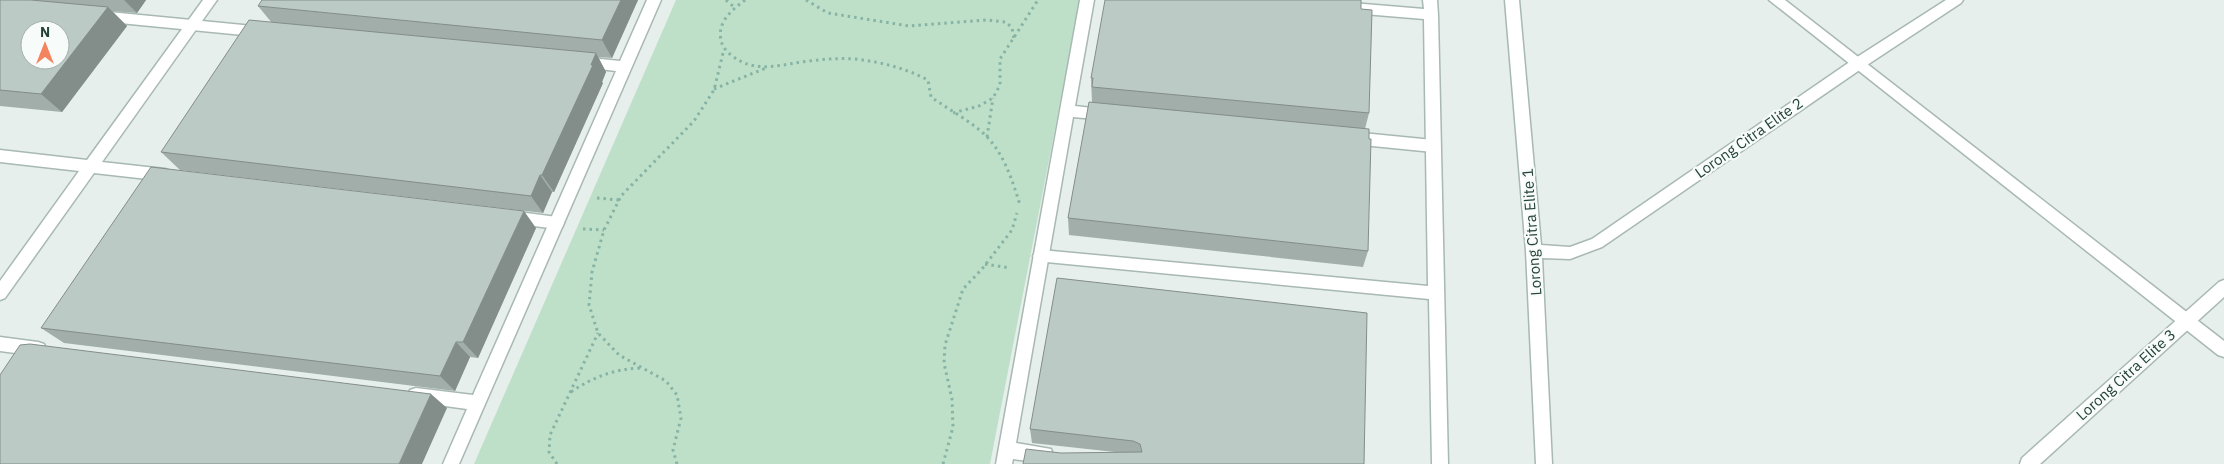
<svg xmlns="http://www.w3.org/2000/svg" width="2224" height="464" viewBox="0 0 2224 464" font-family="'IBM Plex Sans',sans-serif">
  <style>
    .green { fill: #bfe0c8 }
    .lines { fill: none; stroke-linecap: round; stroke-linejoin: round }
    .lane-casing { stroke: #a8b8b2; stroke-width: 3 }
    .street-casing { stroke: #a8b8b2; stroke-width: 3 }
    .path { stroke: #86b3a5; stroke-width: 3; stroke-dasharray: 2.5 4; stroke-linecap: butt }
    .lane { fill: #fff; fill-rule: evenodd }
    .street { fill: #fff; fill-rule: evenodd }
    .wall { fill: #a1aea9 }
    .shaded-wall { fill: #838d89 }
    .building { fill: #bbcac4; stroke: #838d89; fill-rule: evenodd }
    .labels { text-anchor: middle; stroke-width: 4.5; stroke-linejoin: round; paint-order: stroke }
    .street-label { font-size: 15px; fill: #24423a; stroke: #f7fbf9 }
  </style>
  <rect width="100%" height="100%" fill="#e6efeb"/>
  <polygon class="green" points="676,0 1080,0 990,464 474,464"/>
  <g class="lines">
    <g class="lane-casing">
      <g id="lane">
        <polygon points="647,0 661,0 459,464 443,464 467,409 416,402 410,400 408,395 410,390 416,388 473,395 616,71 582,67 577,66 575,62 577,58 582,57 620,61"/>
        <polygon points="1080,0 1094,0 1075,106 1110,110 1112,114 1110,118 1105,120 1073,117 1016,443 1051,449 1053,455 1051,461 1045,463 1013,459 1012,464 996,464"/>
        <polygon points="1769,0 1785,0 2224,341 2224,357 2218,355"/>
        <polygon points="99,11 263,27 268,28 270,32 268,36 263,37 99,21 94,19 92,16 94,13"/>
        <polygon points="1352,132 1433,140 1438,142 1440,146 1438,150 1433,152 1352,144 1347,142 1345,138 1347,134"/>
        <polygon points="0,337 38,342 44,344 46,349 44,354 38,356 0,351"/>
      </g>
    </g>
    <g class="street-casing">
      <g id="street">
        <polygon points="203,0 217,0 102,162 165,169 170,171 172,175 170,179 165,181 94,173 5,298 0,300 0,281 79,171 0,162 0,150 87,160"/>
        <polygon points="1423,0 1437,0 1438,15 1448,464 1432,464 1429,299 1036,261 1033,256 1036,251 1041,250 1428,286 1424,19 1340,12 1335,10 1333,7 1335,4 1340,2 1424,9"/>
        <polygon points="1505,0 1519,0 1541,245 1570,247 1592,239 1854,59 1946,0 1963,0 1961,3 1864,67 1602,247 1570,259 1542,258 1552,464 1536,464 1526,251"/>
        <polygon points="511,211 557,217 562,219 564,223 562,227 557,229 511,223 506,221 504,217 506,213"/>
        <polygon points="2224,280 2224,297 2040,464 2020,464 2022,458 2219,282"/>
      </g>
    </g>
    <g class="path">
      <polyline points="726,0 734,7"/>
      <path d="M745,0C732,10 717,22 721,40C722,46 726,51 731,55C756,75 781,64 809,61C824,59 839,58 855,59C881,62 905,68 928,80L931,97C948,109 967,119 983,133C1003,151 1012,179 1020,205"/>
      <polyline points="806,0 828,13 909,26 986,20 1006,22 1012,28 1014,38"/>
      <polyline points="714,89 766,68"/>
      <polyline points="953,113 979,106 993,98 1000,85 1000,59 1038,0"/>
      <polyline points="987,137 993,98"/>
      <polyline points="597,198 619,200"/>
      <polyline points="583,229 604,230"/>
      <polyline points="985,264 1010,268"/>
      <path d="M571,392C593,377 614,369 641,368"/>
      <polyline points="557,464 549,452 550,435 598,333"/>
      <polyline points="677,464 673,450 681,418 677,395 666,381 619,355 598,333 589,305 592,272 604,230 621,196 694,121 714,90 724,49"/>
      <polyline points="943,464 953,427 952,399 944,363 945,345 963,289 982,269 1012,230 1017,213"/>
    </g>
    <use href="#lane" class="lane"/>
    <use href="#street" class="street"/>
  </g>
  <g class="wall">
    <polygon points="0,0 146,0 137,13 112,11 127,26 62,112 0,106"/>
    <polygon points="638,0 612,58 598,57 606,72 602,82 603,83 554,192 552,192 543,213 180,170 161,152 272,23 258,6"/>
    <polygon points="1361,9 1369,113 1365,129 1368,251 1363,267 1069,235 1068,218 1092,103 1091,78"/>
    <polygon points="536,228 478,358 470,357 455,391 64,343 41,328"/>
    <polygon points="1030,429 1364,464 1115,452 1032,443"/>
  </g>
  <g class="shaded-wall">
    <polygon points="124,0 146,0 137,13"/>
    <polygon points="621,0 638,0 612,58 602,40"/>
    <polygon points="108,7 127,26 62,112 41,94"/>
    <polygon points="596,53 606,72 602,82 603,83 554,192 542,175"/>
    <polygon points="540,175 552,192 543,213 531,196"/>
    <polygon points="524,211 536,228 478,358 463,342"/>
    <polygon points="456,342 470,357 455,391 440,376"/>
    <polygon points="431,394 447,408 422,464 399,464"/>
  </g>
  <g class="building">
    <path d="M0,0H31L108,7L41,94L0,90ZM30,30H60V60H30Z"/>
    <polygon points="262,0 621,0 602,40 258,6"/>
    <polygon points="1105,0 1361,0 1361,9 1372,10 1369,113 1092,87 1093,78 1091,78"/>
    <polygon points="249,20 596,53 591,65 593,65 542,175 540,175 531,196 161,152"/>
    <polygon points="1089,102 1369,129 1369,139 1371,139 1368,251 1068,218"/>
    <polygon points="151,167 524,211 463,342 456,342 440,376 41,328"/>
    <polygon points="1057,278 1367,313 1364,464 1023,464 1026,449 1061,453 1142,452 1140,444 1133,441 1030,429"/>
    <polygon points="30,344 431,394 399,464 0,464 0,375 20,345"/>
  </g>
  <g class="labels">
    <g class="street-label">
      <text transform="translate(1749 138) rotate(-35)" y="5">Lorong Citra Elite 2</text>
      <text transform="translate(1532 232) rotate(-94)" y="5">Lorong Citra Elite 1</text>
      <text transform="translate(2126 375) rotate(-42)" y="5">Lorong Citra Elite 3</text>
    </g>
  </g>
  <g transform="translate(45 45)"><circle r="24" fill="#f7fbf9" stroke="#a3b1ad"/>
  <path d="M0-4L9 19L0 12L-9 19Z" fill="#f4845f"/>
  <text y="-8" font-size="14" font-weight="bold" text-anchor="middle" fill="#24423a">N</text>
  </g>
</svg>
